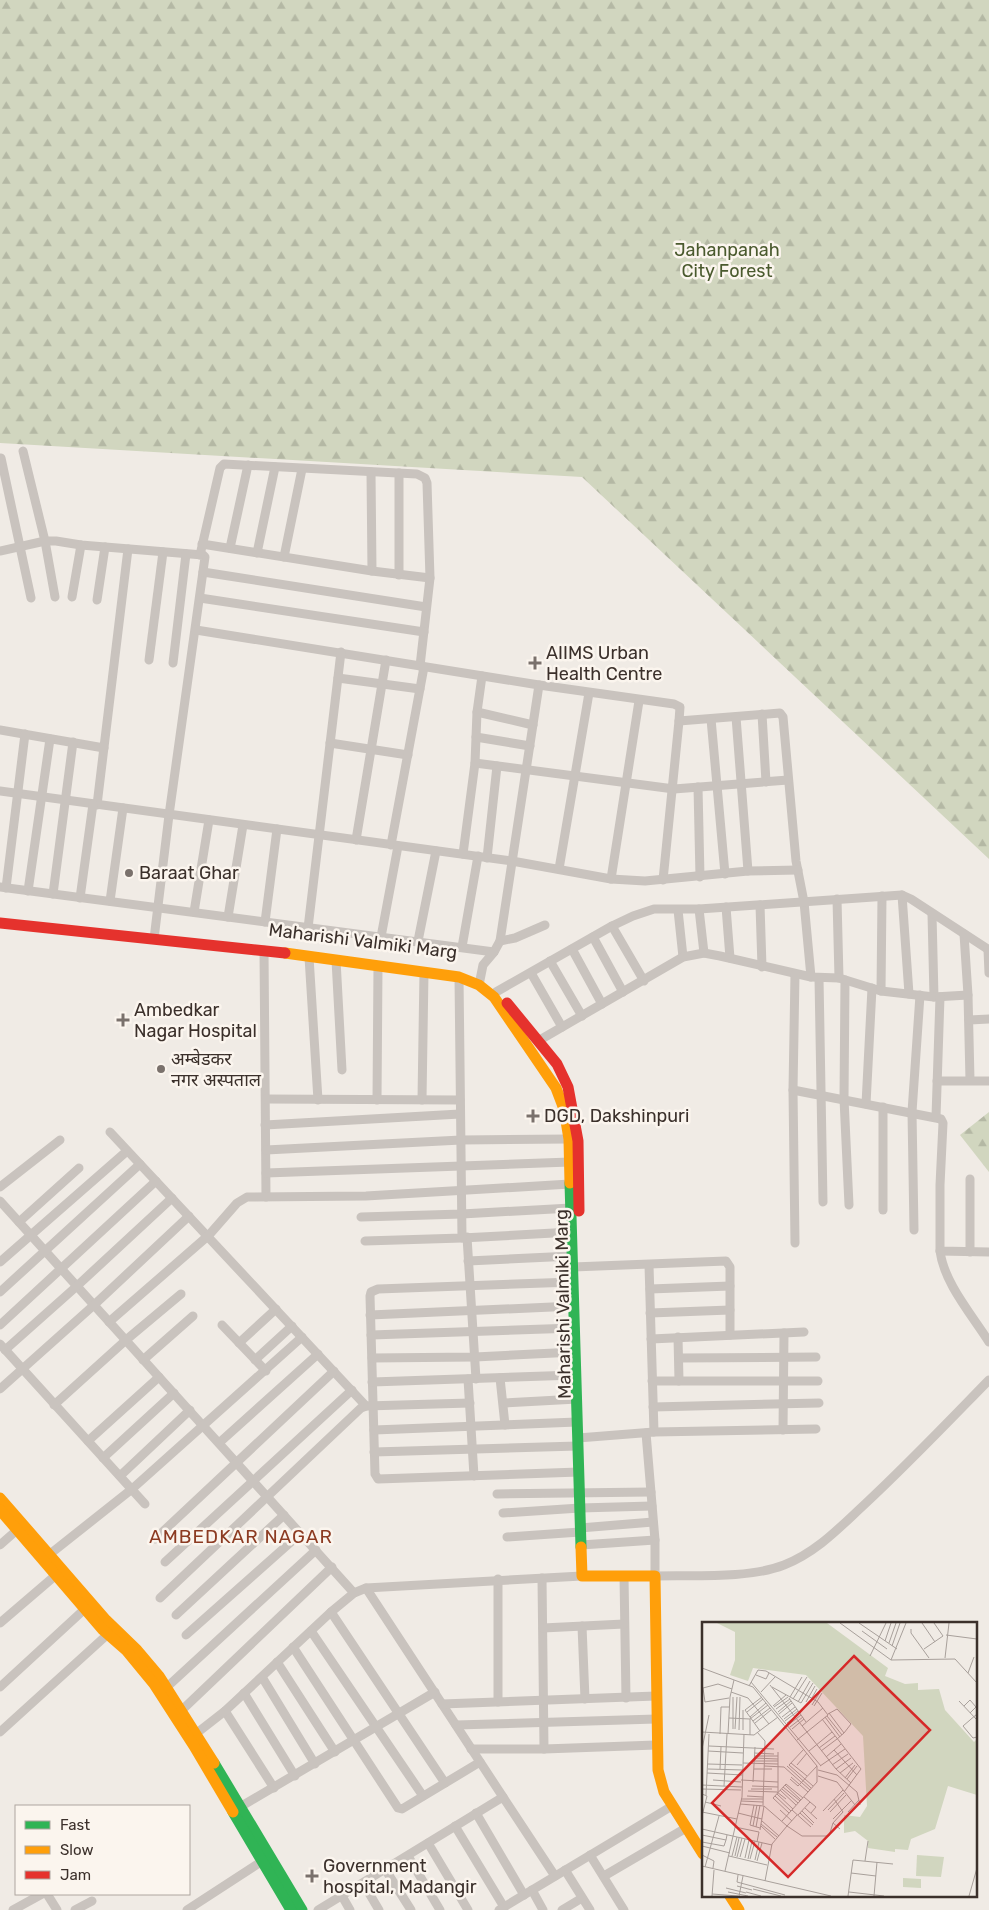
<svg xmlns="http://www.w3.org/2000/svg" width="989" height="1910" viewBox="0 0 989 1910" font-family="Rubik,'Noto Sans Devanagari',sans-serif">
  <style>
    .forest { fill: url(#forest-firs) }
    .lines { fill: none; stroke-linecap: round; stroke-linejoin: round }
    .street { stroke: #c9c3be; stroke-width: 9 }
    .fast { stroke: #30b455; stroke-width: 11 }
    .slow { stroke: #ff9f0a; stroke-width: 11 }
    .jam { stroke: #e5322d; stroke-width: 11 }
    .poi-dot { fill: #7a716c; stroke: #fbf5ee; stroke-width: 2 }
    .labels { text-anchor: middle; stroke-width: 5; stroke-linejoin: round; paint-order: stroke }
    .park-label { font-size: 18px; fill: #4a5a2e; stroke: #fbf5ee }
    .poi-label { font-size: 18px; fill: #3b302b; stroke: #fbf5ee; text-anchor: start }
    .street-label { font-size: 18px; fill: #3b302b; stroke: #fbf5ee }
    .neighbourhood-label { font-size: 19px; letter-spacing: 1px; fill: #8c3b22; stroke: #fbf5ee }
    .inset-road { fill: none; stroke: #a8a09b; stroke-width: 1 }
    .view { fill: #d62828; fill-opacity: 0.15; stroke: #d62828; stroke-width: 2.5 }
    .inset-edge { fill: none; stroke: #3b302b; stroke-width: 2.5 }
  </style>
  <defs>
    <pattern id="forest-firs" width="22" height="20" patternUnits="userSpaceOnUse" patternTransform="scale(1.25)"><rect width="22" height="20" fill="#d1d6bf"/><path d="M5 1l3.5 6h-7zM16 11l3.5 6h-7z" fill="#b4b8a4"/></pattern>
  </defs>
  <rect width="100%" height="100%" fill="#f0ebe5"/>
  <g class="forest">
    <polygon points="0,0 989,0 989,859 582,477 0,443"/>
    <polygon points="989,1112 989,1172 960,1135"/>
  </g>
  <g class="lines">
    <g class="street">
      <polyline points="23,451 45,541 55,597"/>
      <polyline points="1,458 31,598"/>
      <polyline points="371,472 372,571"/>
      <polyline points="202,544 372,571 430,578 420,666"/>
      <polyline points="230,548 248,465"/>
      <polyline points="0,551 45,541 56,541 81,545 203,555 205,557 169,815 154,939"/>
      <polyline points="257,553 275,467"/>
      <polyline points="200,555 220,468 224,464 417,474 425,478 427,483 430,578"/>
      <polyline points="284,557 302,469"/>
      <polyline points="203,572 426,607"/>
      <polyline points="399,575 399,473"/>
      <polyline points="72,597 81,545"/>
      <polyline points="200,598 424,632"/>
      <polyline points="97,600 105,547"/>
      <polyline points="196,630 539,685 674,704 680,707 679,721 780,713 783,717 796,861 804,902 811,977"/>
      <polyline points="149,660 163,552"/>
      <polyline points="173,663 186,554"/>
      <polyline points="338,678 420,689"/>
      <polyline points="477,712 533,725"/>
      <polyline points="762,714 766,782"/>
      <polyline points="736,717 748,871"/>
      <polyline points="711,719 725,874"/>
      <polyline points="0,730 104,748"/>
      <polyline points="476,737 530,746"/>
      <polyline points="330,743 408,755"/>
      <polyline points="475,763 674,789 788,780"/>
      <polyline points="698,787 700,877"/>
      <polyline points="0,791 512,861 611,879 645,881 748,871 798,870"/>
      <polyline points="97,805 128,549"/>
      <polyline points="356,840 386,660"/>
      <polyline points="391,845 424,667"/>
      <polyline points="463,854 475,763 477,712 482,676"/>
      <polyline points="487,858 497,766"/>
      <polyline points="559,869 589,693"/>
      <polyline points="611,879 639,701"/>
      <polyline points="663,880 679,721"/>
      <polyline points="0,887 494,952"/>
      <polyline points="6,888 25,734"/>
      <polyline points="28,891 50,739"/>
      <polyline points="53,894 73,742"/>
      <polyline points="902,895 909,994"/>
      <polyline points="80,898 93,804"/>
      <polyline points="837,899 839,978"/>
      <polyline points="110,901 123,808"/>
      <polyline points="760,905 762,967"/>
      <polyline points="726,907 730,958"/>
      <polyline points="699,909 704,953"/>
      <polyline points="678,910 683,957"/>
      <polyline points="194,912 209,820"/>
      <polyline points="932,914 934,997"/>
      <polyline points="228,917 243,825"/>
      <polyline points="265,922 277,829"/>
      <polyline points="612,926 644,981"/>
      <polyline points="308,928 341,652"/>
      <polyline points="964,934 968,995 970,1080"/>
      <polyline points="381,937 398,846"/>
      <polyline points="593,937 623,992"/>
      <polyline points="418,941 436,851"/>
      <polyline points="500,941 515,938 545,925"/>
      <polyline points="462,947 478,856"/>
      <polyline points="572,949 602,1004"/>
      <polyline points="264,950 266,1197"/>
      <polyline points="988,950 989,973"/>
      <polyline points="309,957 318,1100"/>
      <polyline points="336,960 342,1070"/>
      <polyline points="550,961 582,1016"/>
      <polyline points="531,973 562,1027"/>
      <polyline points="819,978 823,1202"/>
      <polyline points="845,980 844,1099 849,1205"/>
      <polyline points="479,985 483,965 494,952 500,941 539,685"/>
      <polyline points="881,991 882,896"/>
      <polyline points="496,992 612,926 633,916 654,909 699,909 902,895 911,899 989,950"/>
      <polyline points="969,1020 989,1019"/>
      <polyline points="538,1041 683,957 704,953 720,956 811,977 839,978 881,991 934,997 968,995"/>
      <polyline points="937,1081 989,1081"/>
      <polyline points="793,1090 941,1119 943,1123 940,1185 940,1251 989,1252"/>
      <polyline points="266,1099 460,1100"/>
      <polyline points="377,1100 378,966"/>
      <polyline points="422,1100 424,972"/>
      <polyline points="866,1104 872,988"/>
      <polyline points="936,1117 940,997"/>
      <polyline points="265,1125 460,1114"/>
      <polyline points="110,1132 366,1406"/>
      <polyline points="266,1150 461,1140 569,1139"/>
      <polyline points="266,1173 570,1162"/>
      <polyline points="0,1187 60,1140"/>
      <polyline points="0,1201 354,1593"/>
      <polyline points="883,1210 883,1107"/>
      <polyline points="361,1217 462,1214 571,1208"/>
      <polyline points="19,1222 79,1168"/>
      <polyline points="914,1230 912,1112 920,995"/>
      <polyline points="467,1237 476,1379"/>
      <polyline points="462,1238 572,1232"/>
      <polyline points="365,1241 462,1238 459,977"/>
      <polyline points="795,1243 793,1090 795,974"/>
      <path d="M940,1251C944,1283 972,1315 989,1342"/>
      <polyline points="970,1252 970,1179"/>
      <polyline points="468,1261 572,1256"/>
      <polyline points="0,1262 127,1151"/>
      <polyline points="649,1265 654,1432"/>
      <polyline points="573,1267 726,1261 730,1267 730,1335"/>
      <polyline points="573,1282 378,1289 371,1292 370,1296 375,1474 378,1479 579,1472"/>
      <polyline points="650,1289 730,1286"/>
      <polyline points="0,1292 140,1164"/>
      <polyline points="650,1313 730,1310"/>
      <polyline points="370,1315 574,1306"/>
      <polyline points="109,1322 209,1235 237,1203 247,1197 366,1196 570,1184"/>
      <polyline points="0,1325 156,1181"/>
      <polyline points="222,1325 266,1371"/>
      <polyline points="371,1335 575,1328"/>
      <polyline points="678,1337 679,1381"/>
      <polyline points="651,1339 804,1332"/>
      <polyline points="239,1343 276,1309"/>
      <polyline points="0,1344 145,1504"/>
      <polyline points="5,1350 77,1286 172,1198"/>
      <polyline points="372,1358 475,1357 575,1352"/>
      <polyline points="679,1358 816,1357"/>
      <polyline points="143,1360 193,1316"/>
      <polyline points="255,1360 292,1326"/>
      <polyline points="500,1378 505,1425"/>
      <polyline points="468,1379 474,1476"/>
      <polyline points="652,1381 818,1381"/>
      <polyline points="372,1382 576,1375"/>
      <polyline points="0,1389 94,1305 189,1216"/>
      <polyline points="504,1403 577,1399"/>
      <polyline points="54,1405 126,1340 181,1294"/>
      <polyline points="653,1407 819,1403"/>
      <polyline points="374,1430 577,1422"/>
      <polyline points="783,1430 784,1333"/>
      <path d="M646,1433L655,1540V1576C694,1575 748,1579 784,1565C817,1552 840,1527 865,1504C908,1464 948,1422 989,1380"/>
      <polyline points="578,1438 654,1432 816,1429"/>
      <polyline points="88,1441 159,1377"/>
      <polyline points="219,1443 318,1354"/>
      <polyline points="374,1452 578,1446"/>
      <polyline points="103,1458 174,1393"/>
      <polyline points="120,1476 190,1410"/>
      <polyline points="497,1494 651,1492"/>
      <polyline points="503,1513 580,1508 652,1506"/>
      <polyline points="580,1528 653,1522"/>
      <polyline points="507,1537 580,1532"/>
      <polyline points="155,1539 334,1371"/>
      <polyline points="0,1545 17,1530"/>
      <polyline points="581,1545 655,1540"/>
      <polyline points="45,1558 132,1489 302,1337"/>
      <polyline points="165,1562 352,1390"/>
      <polyline points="624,1576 626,1698"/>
      <polyline points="542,1578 544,1749"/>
      <polyline points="366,1588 503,1797"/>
      <polyline points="160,1598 361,1408 366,1406 470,1403"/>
      <polyline points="331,1612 445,1783"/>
      <polyline points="176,1615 284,1515"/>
      <polyline points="0,1623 56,1575"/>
      <polyline points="582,1626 585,1699"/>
      <polyline points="543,1628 624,1624"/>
      <polyline points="311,1631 423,1796"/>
      <polyline points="186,1635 301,1533"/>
      <polyline points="293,1647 398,1808 402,1809 480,1762"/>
      <polyline points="277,1662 335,1752"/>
      <polyline points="262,1677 315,1764"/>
      <polyline points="0,1687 88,1606"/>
      <polyline points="167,1687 316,1550"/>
      <polyline points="244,1693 295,1776"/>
      <polyline points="498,1702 498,1579"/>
      <polyline points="442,1704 656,1696"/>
      <polyline points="182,1710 332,1567"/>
      <polyline points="225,1711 274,1788"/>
      <polyline points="456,1725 656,1719"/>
      <polyline points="0,1732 108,1634"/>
      <polyline points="193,1736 225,1711 331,1612 354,1593 366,1588 582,1576"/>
      <polyline points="471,1749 544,1749 656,1745"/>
      <polyline points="240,1807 435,1692"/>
      <polyline points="476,1813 524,1895"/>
      <polyline points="455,1826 504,1907"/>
      <polyline points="428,1843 468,1910"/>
      <polyline points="590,1855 624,1910"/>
      <polyline points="408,1856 440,1910"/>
      <polyline points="385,1869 411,1910"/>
      <polyline points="565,1870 590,1910"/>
      <polyline points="604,1876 686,1828"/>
      <polyline points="363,1883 379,1910"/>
      <polyline points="532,1890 543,1910"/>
      <polyline points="47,1894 57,1910"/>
      <polyline points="342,1896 350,1910"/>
      <polyline points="13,1910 42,1894"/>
      <polyline points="75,1910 92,1901"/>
      <polyline points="187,1910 267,1858"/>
      <polyline points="318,1910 503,1797 555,1876"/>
      <polyline points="499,1910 672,1806"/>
      <polyline points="562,1910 582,1898"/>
    </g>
    <g class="fast">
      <polyline points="570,1183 581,1547"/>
      <polyline points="214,1763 302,1910"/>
      <polyline points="233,1812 291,1910"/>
    </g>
    <g class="slow">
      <polyline points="285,953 459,977 479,985 494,997 556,1088 564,1109 569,1139 570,1183"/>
      <polyline points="0,1498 106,1620 137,1650 159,1676 214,1763"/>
      <polyline points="0,1510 102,1629 126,1650 154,1684 194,1746 233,1812"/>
      <polyline points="581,1547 582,1576 655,1576 658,1770 664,1792 703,1854"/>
      <polyline points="730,1896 739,1910"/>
    </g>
    <g class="jam">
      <polyline points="0,923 285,953"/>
      <polyline points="507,1003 557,1064 568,1087 578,1141 579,1211"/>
    </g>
  </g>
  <g class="poi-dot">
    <path d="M532.5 655.5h5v5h5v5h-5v5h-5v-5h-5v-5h5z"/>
    <circle cx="129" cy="873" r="5"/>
    <path d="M120.5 1012.5h5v5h5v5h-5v5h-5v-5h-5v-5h5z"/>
    <circle cx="161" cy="1069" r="5"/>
    <path d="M530.5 1108.5h5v5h5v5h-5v5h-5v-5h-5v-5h5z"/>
    <path d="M309.5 1868.5h5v5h5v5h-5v5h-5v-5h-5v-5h5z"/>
  </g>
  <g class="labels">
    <g class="park-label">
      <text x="727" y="256">Jahanpanah<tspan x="727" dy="21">City Forest</tspan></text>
    </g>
    <g class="poi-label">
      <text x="546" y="659">AIIMS Urban<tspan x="546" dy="21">Health Centre</tspan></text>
      <text x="139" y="879">Baraat Ghar</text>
      <text x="134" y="1016">Ambedkar<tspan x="134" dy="21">Nagar Hospital</tspan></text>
      <text x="171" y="1065">अम्बेडकर<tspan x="171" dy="21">नगर अस्पताल</tspan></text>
      <text x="544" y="1122">DGD, Dakshinpuri</text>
      <text x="323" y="1872">Government<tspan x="323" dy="21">hospital, Madangir</tspan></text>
    </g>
    <g class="street-label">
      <text transform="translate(363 941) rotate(7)" y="6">Maharishi Valmiki Marg</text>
      <text transform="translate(563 1304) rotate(-91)" y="6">Maharishi Valmiki Marg</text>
    </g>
    <g class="neighbourhood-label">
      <text x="241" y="1543">AMBEDKAR NAGAR</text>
    </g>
  </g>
  <g transform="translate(702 1622)">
    <rect width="275" height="275" fill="#f0ebe5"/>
    <path d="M15,1H125L186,46L183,54L203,62L216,61V68L237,67L243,88L272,120L275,117V173L246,164L233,207L209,217L206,228L193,227V230L166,226V219L153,209L142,211V193L158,195L165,184L161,114L104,53L51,46L46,59L28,53L33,38V10Z" fill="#d1d6bf"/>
    <path d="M201,256L219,257V266L201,265Z" fill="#d1d6bf"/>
    <path d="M215,233L242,235L239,255L214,254Z" fill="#d1d6bf"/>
    <path class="inset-road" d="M138,1L189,38L253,37L275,61M157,1L195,27M220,1L233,20M209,7V11L227,36M160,9L185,27M244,13L275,17M183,19L189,1M187,21L194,1M190,24L198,1M222,27L241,14L232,1M168,34L184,1M243,36L247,1M189,38L204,1M0,46L51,65L115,144V160L80,199M266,51L272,35M54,53L64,57L67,51M49,60L119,144M68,63L134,147L149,161M47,64L56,48L64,49L116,80L126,93L95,118M70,65L99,81L111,61M29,70L46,76L67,102M59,70L73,55M88,75L100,55M27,76L3,80L1,66L16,62L30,67M87,76L104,100M91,77L105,55M257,79L275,98M96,80L108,59M104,80L113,64M107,81L115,67M110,83L118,70M71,84L84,73M112,84L120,71M262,84L268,78L274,85L268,91M72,85L86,75M74,87L88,77M45,90L61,77M76,90L89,79M127,91L142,111L135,117M77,92L90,81M126,92L135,87L149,102L142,111M275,92L261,104L271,116L275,115M125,94L140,113M48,95L64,81M80,95L93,85M123,95L138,115M27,96L48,97L66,83M82,97L95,87M120,97L159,147L142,170M51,99L68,86M83,99L96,89M53,101L69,88M85,101L98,91M86,103L99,93M100,104L121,86M88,105L101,95M31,107V75M33,107L35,75M90,107L102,97M37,108L38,75M41,108V88M58,109L43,88L60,75M0,110L52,113L76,95M55,110L63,119L61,183M18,112L19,85H27M26,112L28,75L32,58M48,113V97M7,124L72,127M117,126L133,114M0,127L7,93M132,128L155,153M6,129L41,131M107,129L130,110M119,129L135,117M52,131L72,132M52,134H76M124,135L139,122M52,136L76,137M52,139H76M41,141L76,142M89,141L105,154M6,142L40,143M87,143L111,164M87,143L102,127M95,143L105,131M130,143L146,132M62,144L82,145L108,168M85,144L109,166M118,144L143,127M6,147L41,148M18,147L19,125M52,147H70M134,147L149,136M116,148L135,153L155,170L158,183M5,151L40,153M138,151L151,141M116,154L135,160L153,183M89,155L106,170M143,156L153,143M88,157L96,164L115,144M145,157L155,144M11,158L39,160M39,158L76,160M51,160L53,125M0,163L40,165M83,163L99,178M22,164L25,112M50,164L76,165M81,165L98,179M0,167L39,168M49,167H70M80,167L96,181M78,168L94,183M46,169L75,170L84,177M76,170V130M0,172L5,174L0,194M75,172L91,187M4,173L7,112M45,174L61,175M73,174L89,189M102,175L114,185L109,191M39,177H61M132,177L141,190L131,201L138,207M39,179L61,180M3,180L19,184M38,182L62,184L85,204L70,222L63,259M52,183L48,203L58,206M103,186L115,197M78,188L90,199M90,188L109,205M126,188L142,171M100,189L112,201M121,189L141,168M0,190L35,197M128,190L144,173M146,190L157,178M36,191L60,197M87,191L71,176L84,162L101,176M98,191L111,203M95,193L85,204L100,214H127L131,201M96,193L108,180M131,197L149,179M60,199L77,214M59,202L75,215M51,204L55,183M59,204L73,217M33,205L57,210L55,220M54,205L58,183M0,207L70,223M58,208L62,184M0,213L24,218L25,213M0,220L22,224L24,218M0,224L28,231M0,233L12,239L11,246M27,234L65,243M30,234L35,215M33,234L37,216M35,235L40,216M38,235L43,217M43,236L47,218M46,237L50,219M48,237L53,219M53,238L57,220M55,239L60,221M163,239L166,219M0,244L129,274M3,245L17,194M23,249L40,175L42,112M149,251L174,254M36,253L35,260L83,273M35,264L50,268M24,266L44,271M51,267L79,274M26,270L46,274M44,270L59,274M147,270L182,274M10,272L36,274M10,274L12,248M37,274L41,254M146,274L151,238L191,242M172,274L175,240M267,274L275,246"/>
    <path class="view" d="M152,34L228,108L86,255L10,181Z"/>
    <rect width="275" height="275" class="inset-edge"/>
  </g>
  <rect x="15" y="1805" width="175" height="90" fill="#fbf5ee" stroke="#aea6a0"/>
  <rect x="25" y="1821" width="25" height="8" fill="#30b455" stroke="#aea6a0"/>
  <text x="60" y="1830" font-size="15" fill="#3b302b">Fast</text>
  <rect x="25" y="1846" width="25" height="8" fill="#ff9f0a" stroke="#aea6a0"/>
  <text x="60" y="1855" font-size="15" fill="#3b302b">Slow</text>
  <rect x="25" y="1871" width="25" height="8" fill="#e5322d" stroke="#aea6a0"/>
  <text x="60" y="1880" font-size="15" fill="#3b302b">Jam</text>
</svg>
